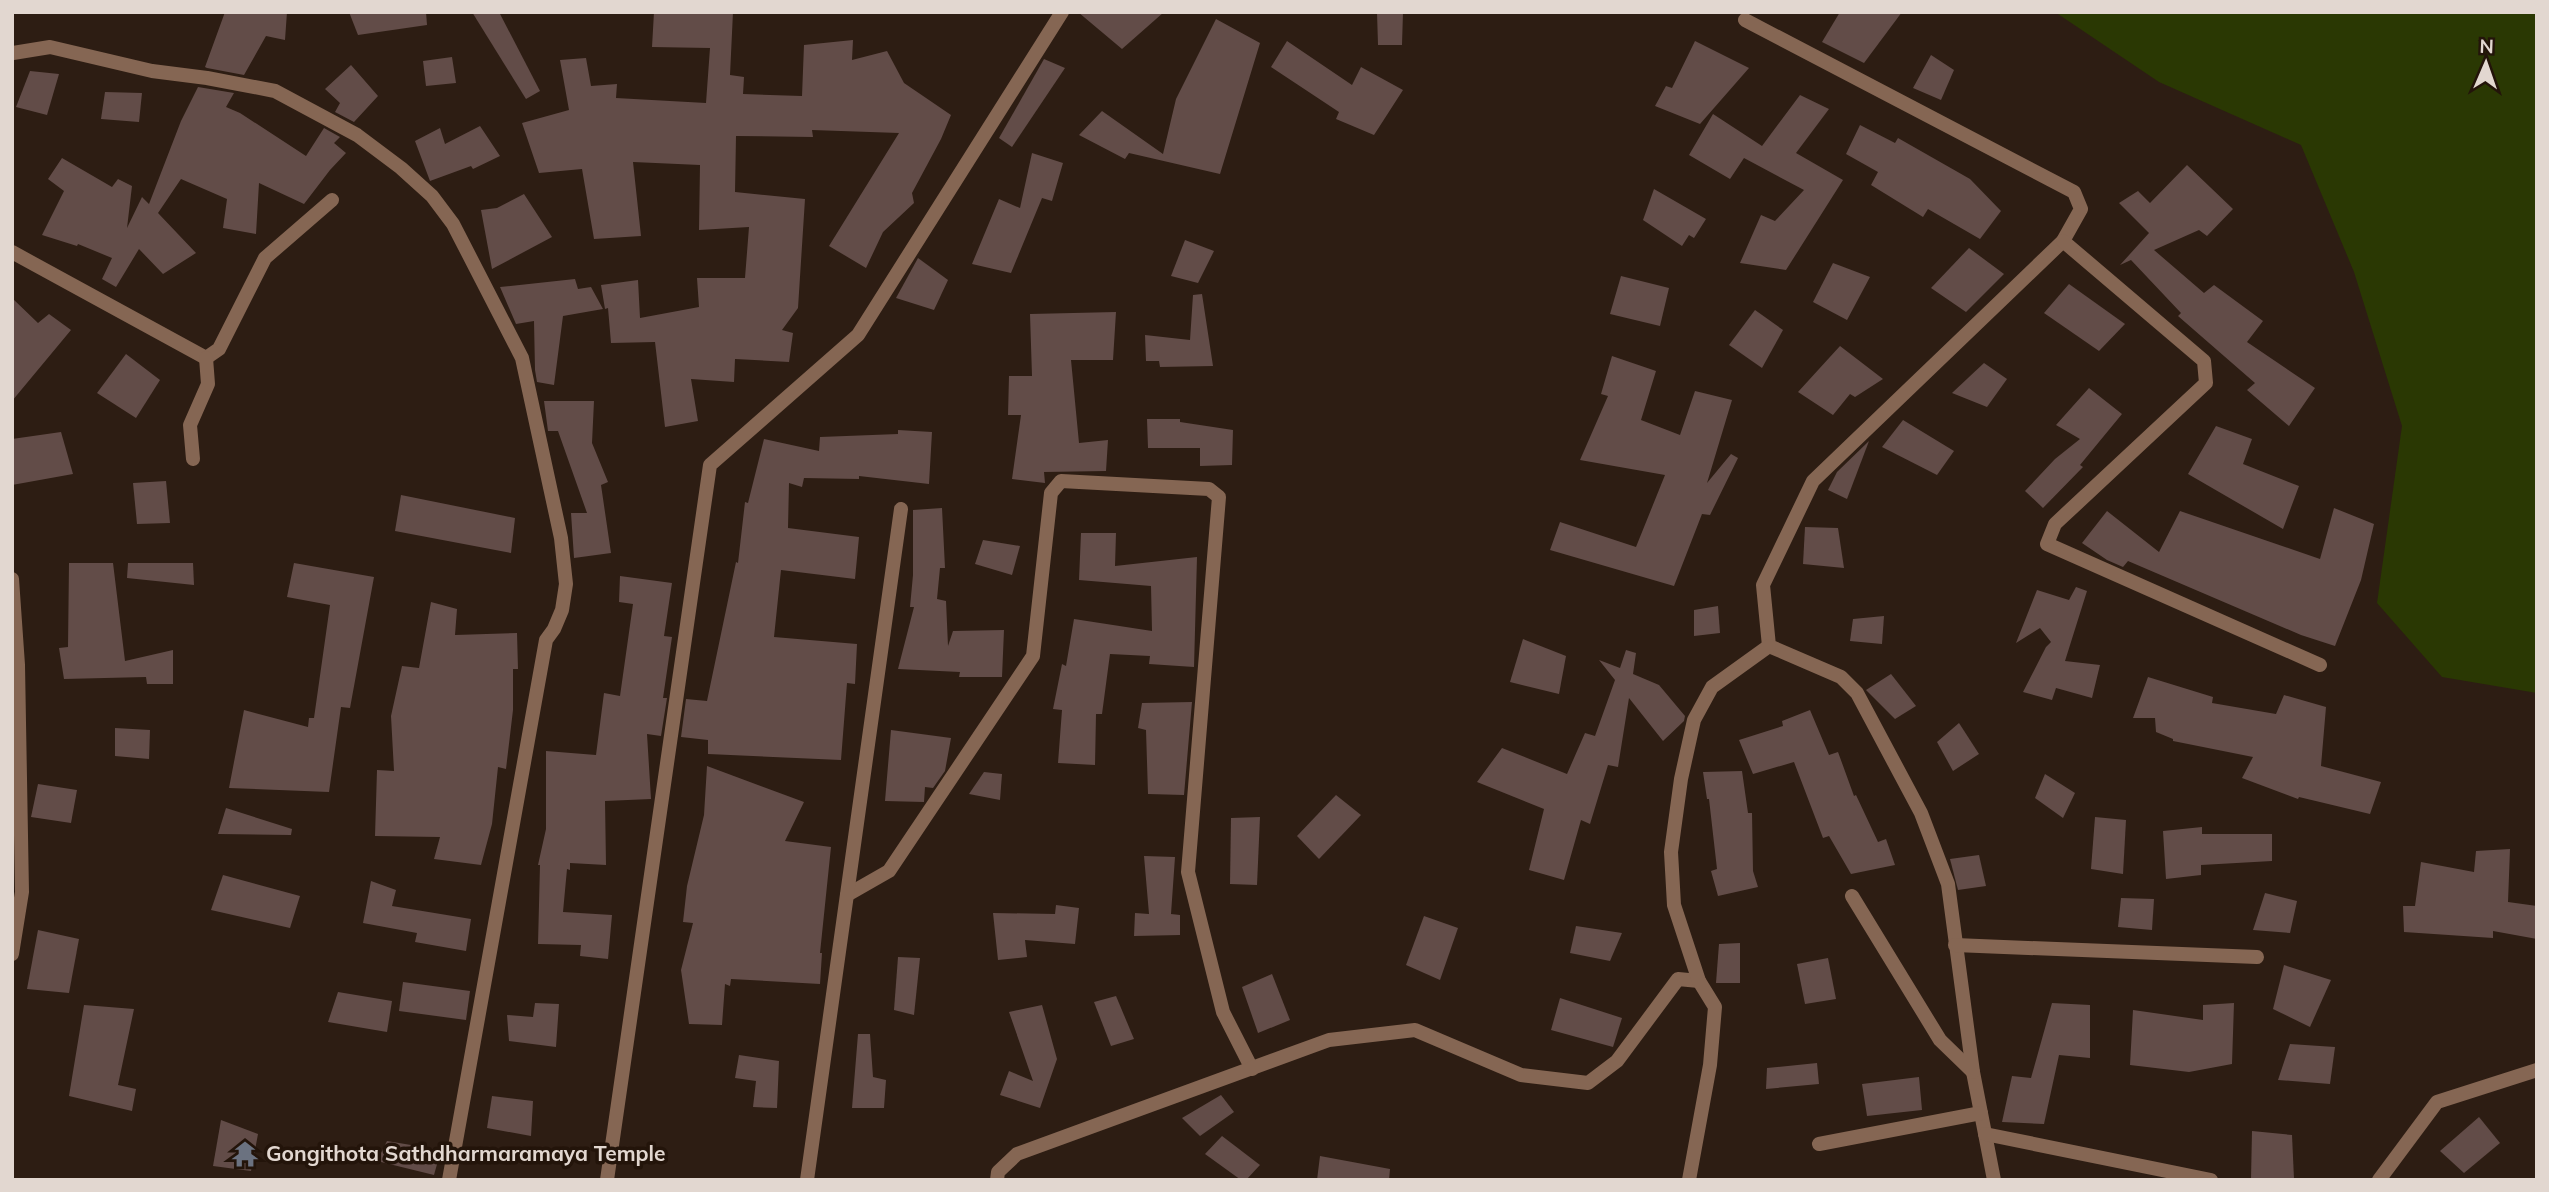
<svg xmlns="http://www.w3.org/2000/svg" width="2549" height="1192" viewBox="0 0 2549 1192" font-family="Mulish,sans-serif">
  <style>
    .green { fill: #2a3803 }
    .building { fill: #624c48 }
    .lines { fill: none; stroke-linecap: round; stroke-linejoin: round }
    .minor { stroke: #856653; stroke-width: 14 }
    .labels { text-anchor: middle; stroke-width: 7; stroke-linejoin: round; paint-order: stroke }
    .poi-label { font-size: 21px; font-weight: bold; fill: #e2d7d0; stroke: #23140a; text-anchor: start }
  </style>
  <rect width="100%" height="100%" fill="#2d1d13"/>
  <polygon class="green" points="2055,12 2537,12 2537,693 2442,677 2377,603 2402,426 2354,272 2301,145 2159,82"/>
  <g class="building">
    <polygon points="225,12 287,12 285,40 266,36 244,75 207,68 205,67"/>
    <polygon points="349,12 426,12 427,25 358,35"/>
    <polygon points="472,12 499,12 540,91 526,99"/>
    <polygon points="654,12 733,12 730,75 744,77 743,94 802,96 804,45 853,40 852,60 887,51 904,83 951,115 941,139 912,193 914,203 883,232 866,268 829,246 899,133 812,130 813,137 736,136 735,192 805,199 798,308 782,330 793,333 789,362 735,359 734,382 691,379 698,421 665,427 655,342 611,343 608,308 605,309 601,285 638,280 640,318 699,307 697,278 745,278 749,227 699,230 700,165 633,162 641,236 594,239 582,169 539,173 522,123 569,110 560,60 586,58 591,86 617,84 616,98 706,103 710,48 652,47"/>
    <polygon points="1078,12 1164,12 1122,49"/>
    <polygon points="1377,12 1403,12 1402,45 1378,45"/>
    <polygon points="1840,12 1902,12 1864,63 1822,42"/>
    <polygon points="1216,19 1260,43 1220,174 1129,153 1125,159 1079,135 1102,111 1163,154 1176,99"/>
    <polygon points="1287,41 1352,85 1361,67 1403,90 1374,135 1336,119 1339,112 1271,67"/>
    <polygon points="1695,41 1749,68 1700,124 1655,106 1666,86 1672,88"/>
    <polygon points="1931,55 1954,70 1941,100 1913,88"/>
    <polygon points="452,57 456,83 426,86 423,61"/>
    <polygon points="1044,59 1065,68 1012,147 999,138"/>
    <polygon points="351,65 378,96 354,122 335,112 340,103 325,89"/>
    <polygon points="30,71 59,74 47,115 16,107"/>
    <polygon points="198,87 234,93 226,107 240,113 306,156 324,128 340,137 334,143 346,153 330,170 304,204 259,183 256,234 223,228 227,199 181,179 158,213 196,253 163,274 139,249 116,287 102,279 112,258 78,244 77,246 42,235 64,191 48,179 62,158 112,187 118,179 132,186 127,228 142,197 149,204 181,121"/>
    <polygon points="105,92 142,93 139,122 101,119"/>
    <polygon points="1800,95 1829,109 1796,153 1843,180 1786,270 1740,263 1761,215 1775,221 1804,190 1744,158 1730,179 1689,155 1713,114 1762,146"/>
    <polygon points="1860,125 1895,143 1898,138 1970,179 2001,211 1980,239 1928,209 1923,217 1871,185 1878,172 1846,154"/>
    <polygon points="480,126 500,156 473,169 471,166 430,181 415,141 440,128 445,144"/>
    <polygon points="1032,153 1063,163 1052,201 1042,198 1011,273 972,264 999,199 1020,208"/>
    <polygon points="2187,165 2233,209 2207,236 2199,230 2154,250 2204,293 2214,285 2263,321 2247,342 2315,388 2289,426 2247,390 2255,383 2178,316 2181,313 2131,260 2120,265 2149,233 2119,203 2138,191 2150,203"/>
    <polygon points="1654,189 1706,219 1694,238 1689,235 1682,246 1643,220"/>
    <polygon points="524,194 552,237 492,269 481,210 497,208"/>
    <polygon points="1185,240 1214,251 1198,283 1171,276"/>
    <polygon points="1969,248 2004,274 1966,312 1931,288"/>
    <polygon points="918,258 948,280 934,310 896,298"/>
    <polygon points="1833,263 1870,277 1847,320 1813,302"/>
    <polygon points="1621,276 1669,288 1660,326 1610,314"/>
    <polygon points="575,279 578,289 591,287 603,309 563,316 554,385 537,382 535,370 534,321 516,324 500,287"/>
    <polygon points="2069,284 2125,324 2099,351 2044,313"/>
    <polygon points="1202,294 1213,366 1160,367 1159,361 1146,361 1145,335 1190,340 1193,295"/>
    <polygon points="12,298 38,323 49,314 71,330 12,401"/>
    <polygon points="1755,310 1783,330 1762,368 1729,345"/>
    <polygon points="1116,312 1113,360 1071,360 1079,443 1108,440 1106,471 1044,472 1045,483 1012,479 1021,415 1008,415 1009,376 1032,376 1030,314"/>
    <polygon points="1840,346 1883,379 1855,397 1850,394 1833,415 1798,392"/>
    <polygon points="126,354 160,380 136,418 97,393"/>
    <polygon points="1612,356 1656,371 1641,420 1680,435 1695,391 1732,400 1707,483 1731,454 1738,458 1710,515 1702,514 1674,586 1550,550 1560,522 1636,547 1665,475 1580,460 1608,396 1601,394"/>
    <polygon points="1984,363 2007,379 1987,407 1952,393"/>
    <polygon points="2089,388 2122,414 2080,465 2083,467 2043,508 2025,491 2055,459 2080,439 2056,425"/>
    <polygon points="544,401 594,401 592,443 608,482 601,485 611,553 574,558 571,513 587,513 558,431 548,431"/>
    <polygon points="1147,419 1180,419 1180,422 1233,430 1232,465 1200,466 1200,448 1148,448"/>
    <polygon points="1903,420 1954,451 1937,475 1882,447"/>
    <polygon points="2216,426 2252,439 2243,464 2299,486 2283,529 2188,474"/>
    <polygon points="898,430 932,432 929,484 859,476 859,479 804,478 802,487 789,483 788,528 859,537 855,579 781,570 774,637 857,644 855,684 847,683 841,760 708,754 708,740 681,737 686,699 707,701 736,562 738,563 745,502 748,503 764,439 819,451 820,437 898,434"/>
    <polygon points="61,432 73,474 12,485 12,439"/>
    <polygon points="1869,441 1847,499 1828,490 1837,472"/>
    <polygon points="166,481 170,523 137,524 133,483"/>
    <polygon points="401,495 515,518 511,553 395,531"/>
    <polygon points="942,508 945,568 940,568 937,599 946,601 948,646 953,631 1004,630 1002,677 959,677 960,672 898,669 914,607 910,607 913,575 913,510"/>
    <polygon points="2334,508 2374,524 2361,580 2335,646 2301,635 2128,561 2123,567 2107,560 2082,543 2107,511 2159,552 2180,511 2320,559"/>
    <polygon points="1805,527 1838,528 1844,568 1803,564"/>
    <polygon points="1081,533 1116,533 1115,566 1197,557 1194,667 1149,664 1150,656 1110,654 1102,714 1096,714 1095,765 1058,763 1062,710 1053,709 1062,664 1066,666 1074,619 1152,631 1151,586 1079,580"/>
    <polygon points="983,540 1020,546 1012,575 975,564"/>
    <polygon points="69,563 113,563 125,661 173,650 173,684 147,684 146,677 64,679 59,648 68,647"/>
    <polygon points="128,563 193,563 194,585 127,578"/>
    <polygon points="294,563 374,577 350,708 341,707 329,792 229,788 244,710 308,727 309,718 314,718 330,605 287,597"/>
    <polygon points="620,576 672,583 664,636 672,637 663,698 667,698 661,736 647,734 651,799 605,801 606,865 570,863 570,870 567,869 563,912 612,915 608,959 580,956 581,945 538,944 540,865 538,865 546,829 546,751 596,755 604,693 620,696 633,604 619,602"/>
    <polygon points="2076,587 2087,591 2065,661 2100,665 2092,698 2056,688 2052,700 2023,692 2046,647 2051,642 2040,628 2016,643 2037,590 2069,600"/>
    <polygon points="431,602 457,609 455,635 517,633 518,669 513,669 513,710 506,769 498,767 492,824 481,865 434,859 440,837 375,836 377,770 394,771 391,716 402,666 419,668"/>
    <polygon points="1718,606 1720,633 1694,636 1694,610"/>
    <polygon points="1884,616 1882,644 1850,641 1853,619"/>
    <polygon points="1523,639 1566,656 1559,694 1510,682"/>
    <polygon points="1626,650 1636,653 1633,674 1659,685 1685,716 1684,721 1663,741 1629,698 1618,767 1608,765 1590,824 1581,820 1564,880 1529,870 1544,809 1477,782 1502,748 1567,774 1585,733 1595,736 1615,680 1599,660 1620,668"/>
    <polygon points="1891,674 1916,706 1895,719 1866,690"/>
    <polygon points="2148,677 2213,697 2212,703 2276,714 2284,695 2326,707 2321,766 2381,782 2370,814 2299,797 2298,799 2242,778 2253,757 2173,741 2173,739 2156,732 2155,718 2133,718"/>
    <polygon points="1192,702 1184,795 1148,794 1146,730 1138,728 1142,703"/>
    <polygon points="1810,710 1829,755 1838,752 1854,796 1856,795 1878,842 1886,839 1895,865 1851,874 1829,836 1823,838 1794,762 1753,774 1739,740 1783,726 1782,721"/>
    <polygon points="1959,723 1979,754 1953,771 1937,742"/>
    <polygon points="115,728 150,730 149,759 115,756"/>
    <polygon points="891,730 951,738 945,771 933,788 925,787 924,802 885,801"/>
    <polygon points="707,766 804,802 785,841 831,847 820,953 822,953 820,984 731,979 730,986 725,984 722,1025 689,1024 681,970 693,923 683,922 687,886 704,815"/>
    <polygon points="1742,771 1748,813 1752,813 1753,871 1758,887 1718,896 1711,871 1717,869 1709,799 1707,799 1703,772"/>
    <polygon points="984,772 1002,774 1000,800 969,794"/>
    <polygon points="2045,774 2075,793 2063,818 2035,798"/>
    <polygon points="38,784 77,790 71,823 31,817"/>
    <polygon points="1336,795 1361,815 1319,859 1297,836"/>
    <polygon points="226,808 292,829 291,835 218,834"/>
    <polygon points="1260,817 1257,885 1230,884 1231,818"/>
    <polygon points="2095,817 2126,820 2123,874 2091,869"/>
    <polygon points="2202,827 2202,834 2272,834 2272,861 2201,865 2201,875 2166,879 2163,831"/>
    <polygon points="2510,849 2508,902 2537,906 2537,939 2493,931 2493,938 2404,932 2403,906 2415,906 2421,862 2474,872 2476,851"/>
    <polygon points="1979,855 1986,886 1958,890 1950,859"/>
    <polygon points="1144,856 1175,857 1171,914 1180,915 1180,935 1134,936 1135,913 1149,914"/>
    <polygon points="223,875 300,896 290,928 211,910"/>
    <polygon points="371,881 396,890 392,906 471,919 466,951 415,942 417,933 363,923"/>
    <polygon points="2265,893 2297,901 2290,933 2253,930"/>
    <polygon points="2121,898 2154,899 2152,930 2118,927"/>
    <polygon points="1056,905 1079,908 1075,944 1025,940 1027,957 998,960 993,913 1055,914"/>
    <polygon points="1424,916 1458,928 1440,980 1406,965"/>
    <polygon points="1576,926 1622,933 1610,961 1570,953"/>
    <polygon points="38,930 79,939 69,993 27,989"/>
    <polygon points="1740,943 1740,983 1716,983 1719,944"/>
    <polygon points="898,957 920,958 914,1015 894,1010"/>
    <polygon points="1828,958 1836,999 1805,1004 1797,964"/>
    <polygon points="2284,965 2331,980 2310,1027 2273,1009"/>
    <polygon points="1272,974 1290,1020 1258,1033 1242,987"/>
    <polygon points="403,982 470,991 466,1020 399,1011"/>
    <polygon points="338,992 392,1001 387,1032 328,1022"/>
    <polygon points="1116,996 1134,1039 1111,1046 1094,1002"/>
    <polygon points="1560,998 1622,1018 1613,1047 1551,1030"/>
    <polygon points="535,1003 559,1004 556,1047 509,1041 507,1015 533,1017"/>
    <polygon points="2052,1003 2090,1005 2090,1058 2059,1055 2044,1124 2002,1122 2012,1076 2031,1078"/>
    <polygon points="2234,1003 2232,1064 2189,1072 2130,1065 2133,1010 2203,1020 2203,1005"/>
    <polygon points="84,1005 134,1009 118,1085 136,1089 132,1111 69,1096"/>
    <polygon points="1042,1005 1057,1059 1040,1108 1000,1095 1009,1071 1033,1081 1009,1012"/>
    <polygon points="858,1034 870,1034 873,1077 886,1080 884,1108 852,1108"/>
    <polygon points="2290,1044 2335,1047 2330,1084 2278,1080"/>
    <polygon points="739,1055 779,1061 777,1108 753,1107 756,1081 735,1078"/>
    <polygon points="1817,1063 1819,1084 1766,1089 1767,1068"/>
    <polygon points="1919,1077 1922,1110 1867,1116 1862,1084"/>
    <polygon points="1221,1095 1234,1112 1200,1136 1182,1118"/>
    <polygon points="492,1096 533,1101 531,1136 487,1128"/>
    <polygon points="2479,1117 2500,1143 2464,1173 2440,1151"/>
    <polygon points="221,1120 258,1134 251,1171 213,1166"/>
    <polygon points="2252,1131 2292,1135 2294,1179 2251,1179"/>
    <polygon points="1222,1136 1260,1165 1246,1180 1241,1180 1205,1154"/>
    <polygon points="387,1141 441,1150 434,1175 377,1161"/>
    <polygon points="1320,1156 1390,1169 1389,1180 1317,1180"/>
  </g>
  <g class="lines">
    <g class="minor">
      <polyline points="1745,20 2074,192 2081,209 2063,241 1813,481 1763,585 1769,646 1841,677 1857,693 1921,813 1948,884 1973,1072 1994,1180"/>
      <polyline points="13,53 50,47 152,71 207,78 275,91 357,135 401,168 432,196 453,224 522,358 561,538 566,584 562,610 554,629 546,640 449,1180"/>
      <polyline points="2063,241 2204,361 2206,383 2055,524 2047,544 2320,665"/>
      <polyline points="12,252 206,358 219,349 265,258 332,200"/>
      <polyline points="193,459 190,425 208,384 206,358"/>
      <polyline points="12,579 18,665 22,892 12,954"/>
      <polyline points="847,895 889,871 1033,656 1051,493 1061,481 1209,489 1219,497 1188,872 1223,1012 1252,1069"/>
      <polyline points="1852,896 1940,1040 1973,1072"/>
      <polyline points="1955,945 2257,957"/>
      <polyline points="1985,1134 2211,1180"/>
      <polyline points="1819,1144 1981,1113"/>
      <polyline points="607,1180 710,465 858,335 1062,12"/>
      <polyline points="807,1180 901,509"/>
      <polyline points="997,1180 998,1172 1017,1154 1329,1040 1415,1030 1521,1075 1588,1083 1617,1061 1678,979 1699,981"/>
      <polyline points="1689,1180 1710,1065 1715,1007 1699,981 1674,905 1671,852 1681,779 1694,720 1712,687 1769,646"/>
      <polyline points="2379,1180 2437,1102 2537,1070"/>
    </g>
  </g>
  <defs>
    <g id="temple-bare" transform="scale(2.1)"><path d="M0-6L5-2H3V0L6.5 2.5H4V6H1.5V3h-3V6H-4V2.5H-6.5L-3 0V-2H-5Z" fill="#6b7280" stroke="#23140a" stroke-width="2.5" paint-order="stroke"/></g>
  </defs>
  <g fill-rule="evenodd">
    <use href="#temple-bare" x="245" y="1154"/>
  </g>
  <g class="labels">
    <g class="poi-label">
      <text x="266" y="1161">Gongithota Sathdharmaramaya Temple</text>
    </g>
  </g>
  <rect width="2549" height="1192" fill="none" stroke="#e2d7d0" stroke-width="28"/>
  <g transform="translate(2486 63) rotate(2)" stroke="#23140a" stroke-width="5" paint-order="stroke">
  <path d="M0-5L12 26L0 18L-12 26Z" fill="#e2d7d0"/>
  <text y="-10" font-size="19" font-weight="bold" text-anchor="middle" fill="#e2d7d0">N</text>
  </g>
</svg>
